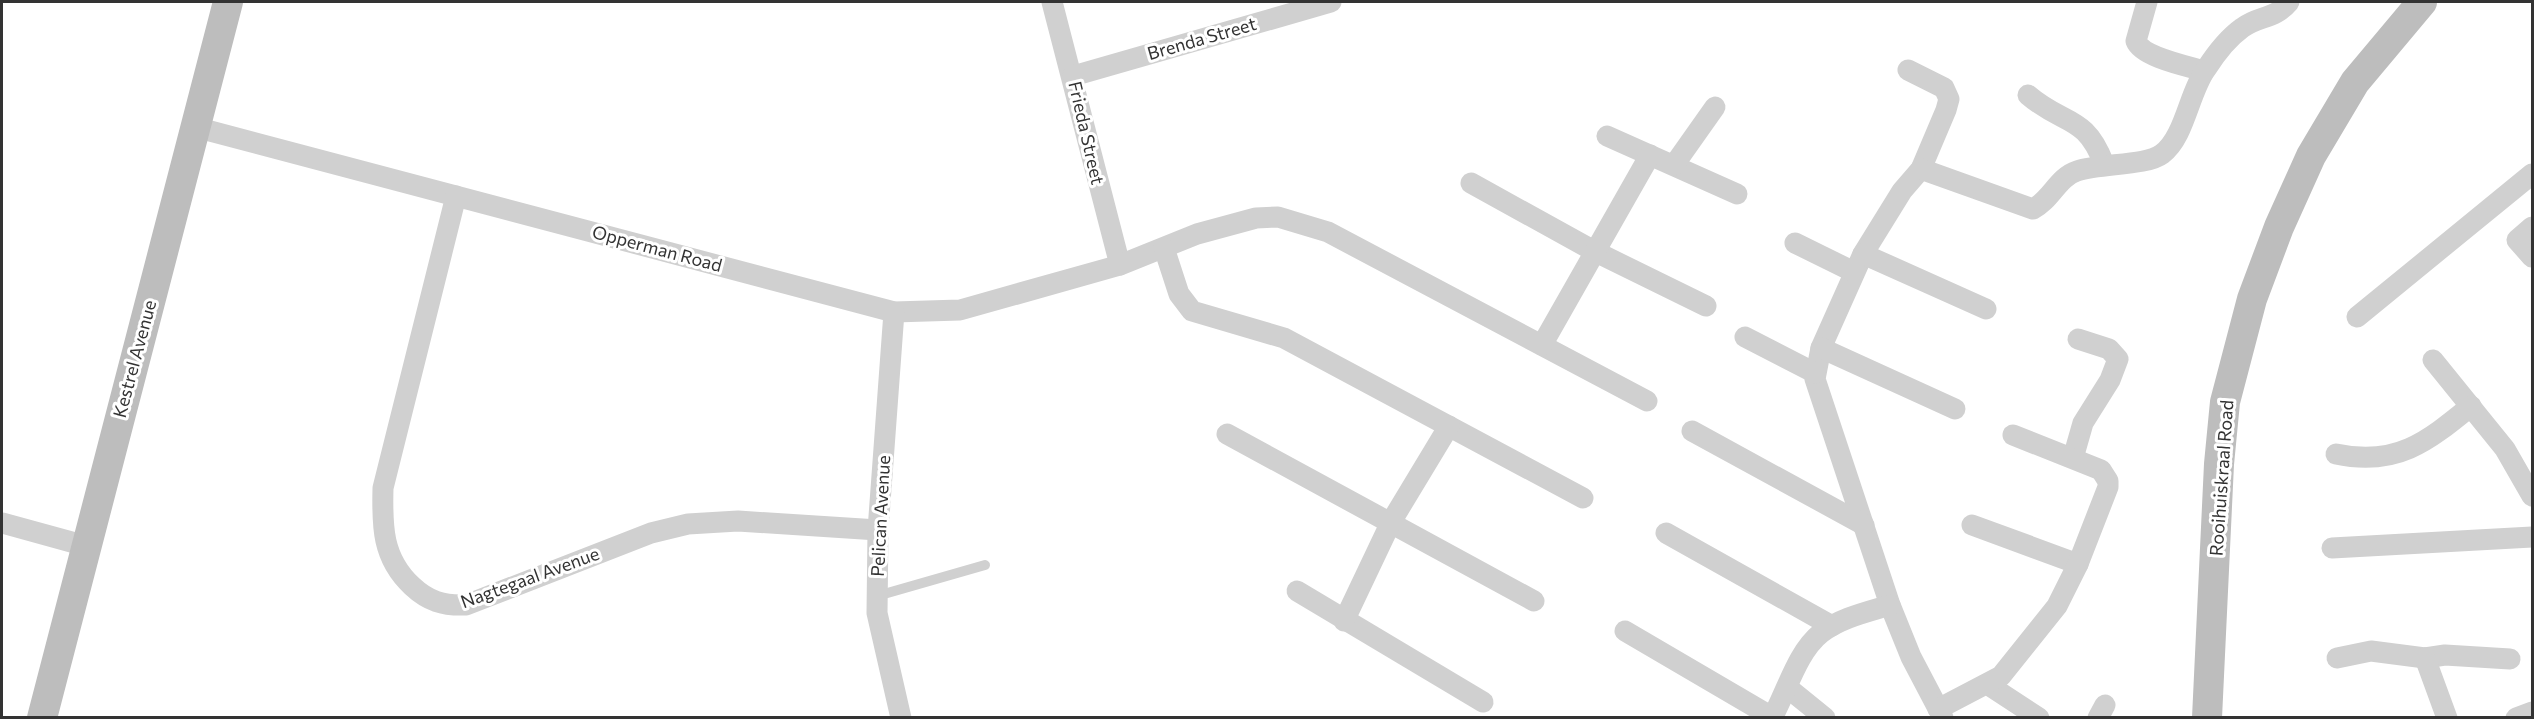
<svg xmlns="http://www.w3.org/2000/svg" width="2534" height="719" viewBox="0 0 2534 719" font-family="Commissioner,sans-serif">
  <style>
    .lines { fill: none; stroke-linecap: round; stroke-linejoin: round }
    .lane { stroke: #d0d0d0; stroke-width: 10 }
    .street { stroke: #d0d0d0; stroke-width: 21 }
    .secondary { stroke: #bdbdbd; stroke-width: 30 }
    .labels { text-anchor: middle; stroke-width: 6; stroke-linejoin: round; paint-order: stroke }
    .street-label { font-size: 18px; fill: #333; stroke: #fff }
  </style>
  <rect width="100%" height="100%" fill="#fff"/>
  <g class="lines">
    <polyline class="lane" points="877,596 985,565"/>
    <g class="street">
      <polyline points="1052,2 1120,265"/>
      <path d="M2147,2L2136,41C2142,57 2187,66 2204,71"/>
      <polyline points="1908,70 1944,88 1949,99 1946,110 1921,169 1902,191 1863,254 1821,348 1815,379 1890,605 1911,657 1943,718"/>
      <polyline points="1073,76 1331,2"/>
      <path d="M2028,95C2064,126 2085,114 2104,164"/>
      <polyline points="195,127 894,312 960,310 1120,265 1197,234 1256,218 1278,217 1328,232 1647,401"/>
      <polyline points="1607,136 1737,194"/>
      <polyline points="1674,165 1715,107"/>
      <path d="M1921,169L2033,209C2051,200 2058,177 2077,171C2101,163 2146,166 2162,154C2185,137 2189,92 2206,69C2215,55 2228,38 2242,28C2259,15 2274,20 2289,2"/>
      <polyline points="1471,183 1594,251 1706,306"/>
      <path d="M456,196L383,488C382,526 382,558 412,586C428,601 443,606 466,605L651,533L688,524L738,521L878,530"/>
      <polyline points="2532,227 2517,240 2532,257"/>
      <polyline points="1795,243 1854,272"/>
      <polyline points="1164,248 1179,294 1192,311 1284,338 1583,498"/>
      <polyline points="1863,254 1986,309"/>
      <polyline points="894,312 878,530 877,613 901,718"/>
      <polyline points="2357,317 2532,174"/>
      <polyline points="1745,337 1815,373"/>
      <polyline points="1542,345 1650,155"/>
      <polyline points="1821,348 1955,409"/>
      <polyline points="2433,360 2505,449 2532,496"/>
      <polyline points="1692,431 1864,525"/>
      <polyline points="1227,434 1534,601"/>
      <path d="M2336,454C2396,467 2427,442 2471,406"/>
      <polyline points="2073,458 2083,423 2110,380 2118,359 2109,349 2078,339"/>
      <polyline points="2,523 86,546"/>
      <polyline points="1972,525 2078,564"/>
      <polyline points="1666,533 1832,626"/>
      <polyline points="2332,548 2532,537"/>
      <polyline points="1297,591 1483,702"/>
      <polyline points="1344,621 1391,522 1449,426"/>
      <polyline points="1625,631 1772,717"/>
      <polyline points="2337,658 2371,651 2425,658 2445,655 2510,659"/>
      <polyline points="2425,658 2447,718"/>
      <polyline points="1987,684 2039,718"/>
      <polyline points="1788,688 1825,718"/>
      <polyline points="1938,709 2001,676 2057,606 2078,564 2108,487 2108,481 2101,470 2013,435"/>
      <path d="M1772,718C1787,691 1797,652 1821,633C1840,618 1867,612 1890,605"/>
      <polyline points="2098,718 2105,705"/>
      <polyline points="2516,718 2532,712"/>
    </g>
    <g class="secondary">
      <polyline points="42,718 228,2"/>
      <polyline points="2207,718 2219,464 2225,402 2252,299 2279,227 2311,156 2355,82 2422,2"/>
    </g>
  </g>
  <g class="labels">
    <g class="street-label">
      <text transform="translate(1202 39) rotate(-16)" y="6">Brenda Street</text>
      <text transform="translate(1086 133) rotate(77)" y="6">Frieda Street</text>
      <text transform="translate(657 249) rotate(15)" y="6">Opperman Road</text>
      <text transform="translate(135 359) rotate(-75)" y="6">Kestrel Avenue</text>
      <text transform="translate(2222 478) rotate(-86)" y="6">Rooihuiskraal Road</text>
      <text transform="translate(881 516) rotate(-87)" y="6">Pelican Avenue</text>
      <text transform="translate(530 578) rotate(-20)" y="6">Nagtegaal Avenue</text>
    </g>
  </g>
  <rect width="2534" height="719" fill="none" stroke="#333333" stroke-width="6"/>
</svg>
